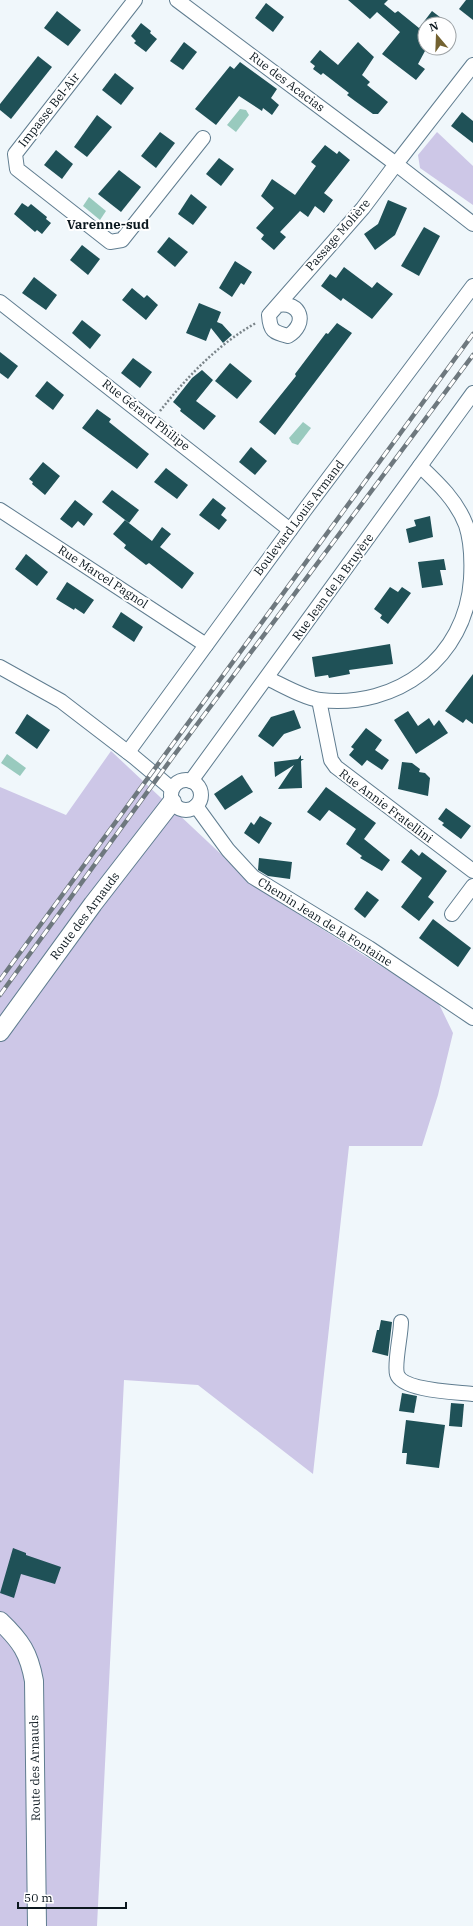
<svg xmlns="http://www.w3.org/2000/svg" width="473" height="1926" viewBox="0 0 473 1926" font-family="'IBM Plex Serif',serif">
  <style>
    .green { fill: #cdc7e7 }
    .water { fill: #99cabe }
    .building { fill: #1f5157 }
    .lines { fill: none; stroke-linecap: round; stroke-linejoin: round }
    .minor-casing { stroke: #607d90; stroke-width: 16 }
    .tertiary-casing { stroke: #607d90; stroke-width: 20 }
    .path { stroke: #7b858a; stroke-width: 2.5; stroke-dasharray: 2 2; stroke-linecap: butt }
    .minor { stroke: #fff; stroke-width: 14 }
    .tertiary { stroke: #fff; stroke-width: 18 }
    .rail-casing { stroke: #6e787e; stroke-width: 4.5 }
    .rail { stroke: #fff; stroke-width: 3; stroke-dasharray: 9; stroke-linecap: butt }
    .labels { text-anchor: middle; stroke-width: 4; stroke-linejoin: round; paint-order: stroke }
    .street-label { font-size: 12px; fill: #0b171e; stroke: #fff }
    .neighbourhood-label { font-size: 13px; font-weight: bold; fill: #0b171e; stroke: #fff }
  </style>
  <rect width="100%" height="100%" fill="#f0f7fb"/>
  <g class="green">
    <polygon points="437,132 473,166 473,205 420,168 418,155"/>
    <polygon points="111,751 257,888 438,1002 453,1033 438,1095 422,1146 349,1146 313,1474 198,1385 124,1380 97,1926 0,1926 0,787 66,815"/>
  </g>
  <g class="water">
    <polygon points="240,109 246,110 249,115 236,132 227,125"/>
    <polygon points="89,197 106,211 100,220 83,206"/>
    <polygon points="303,422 311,428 298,445 292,443 289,438"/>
    <polygon points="7,754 26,768 20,776 1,763"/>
  </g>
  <g class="building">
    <polygon points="348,0 388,0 384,4 395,13 398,11 419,28 432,11 449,24 425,24 425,51 418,64 425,69 416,80 382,54 400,32 377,12 370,19"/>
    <polygon points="466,0 473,0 473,20 459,9"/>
    <polygon points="266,3 284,17 273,32 255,18"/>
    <polygon points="57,11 81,30 68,46 44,28"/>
    <polygon points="141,23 151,31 150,33 157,39 146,52 134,43 136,41 131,36"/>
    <polygon points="184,42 197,52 183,70 170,61"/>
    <polygon points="358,42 374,57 362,75 370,82 367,85 388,102 378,114 373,114 355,101 347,95 349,93 323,73 321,75 313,69 315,66 310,62 320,50 338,65"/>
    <polygon points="38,56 52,67 11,119 0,110 0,104"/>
    <polygon points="240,62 277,89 271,98 279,105 272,115 263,108 262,111 239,96 216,125 195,109 230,66 234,69"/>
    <polygon points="115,73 134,88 121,105 102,90"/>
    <polygon points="462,112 473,121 473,143 451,126"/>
    <polygon points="97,115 112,127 87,157 74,147"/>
    <polygon points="160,132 175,143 156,168 141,156"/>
    <polygon points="325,145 337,154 339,151 350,160 324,193 333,200 324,213 315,206 308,217 300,211 280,232 286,237 274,250 261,239 264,235 256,228 274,208 261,196 272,179 295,195 316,166 311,162"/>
    <polygon points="56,150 73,164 62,179 44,165"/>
    <polygon points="219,158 234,169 221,186 206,174"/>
    <polygon points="119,170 141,187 121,212 98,194"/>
    <polygon points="191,194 207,207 193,225 178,214"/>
    <polygon points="388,200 407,208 395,235 375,250 364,234 378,224"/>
    <polygon points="22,203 28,207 31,204 47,217 46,219 51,223 42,234 37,230 35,232 14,214"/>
    <polygon points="424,227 440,236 419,276 401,266"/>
    <polygon points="169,237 188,252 175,267 157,252"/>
    <polygon points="82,245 100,259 88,275 70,260"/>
    <polygon points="235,261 252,272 244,285 241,283 232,297 219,288"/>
    <polygon points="344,267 372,288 377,282 393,294 372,319 343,298 341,301 321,286 330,274 336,278"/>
    <polygon points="34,277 57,295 46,310 22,293"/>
    <polygon points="132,288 144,298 147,295 158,305 146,320 122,300"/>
    <polygon points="199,303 221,312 217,322 222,324 232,335 223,343 211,328 206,341 186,333"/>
    <polygon points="82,320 101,335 90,349 72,333"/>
    <polygon points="337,323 352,333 275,435 259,422 296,376 295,374 326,333 328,334"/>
    <polygon points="0,352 18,366 8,379 0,373"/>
    <polygon points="133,358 152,372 140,388 121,373"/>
    <polygon points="230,363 252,381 237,399 215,381"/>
    <polygon points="202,370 213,380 196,401 216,416 204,430 180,411 181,409 173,402 192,378"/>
    <polygon points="47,381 64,395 53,410 35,396"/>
    <polygon points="97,409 111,419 109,422 149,454 137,469 82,428"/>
    <polygon points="251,447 267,461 255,475 239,462"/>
    <polygon points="43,462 60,476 45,495 32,484 33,482 29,479"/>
    <polygon points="166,468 188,485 177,499 154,482"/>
    <polygon points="112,490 139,510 129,523 102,502"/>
    <polygon points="213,498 226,508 221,515 227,520 219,530 199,515"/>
    <polygon points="75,500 93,514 84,526 78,521 72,528 60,519"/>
    <polygon points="430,516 433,537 409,543 406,529 416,526 414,520"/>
    <polygon points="125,520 152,541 162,527 171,534 160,547 194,573 182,589 149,563 146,565 124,548 126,545 113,534"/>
    <polygon points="26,554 48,572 37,586 15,569"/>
    <polygon points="444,559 446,570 440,570 443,585 422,588 418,562"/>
    <polygon points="67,582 94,600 84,614 75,608 74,610 56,599"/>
    <polygon points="390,587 398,592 402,587 411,593 388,624 380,618 382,615 374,609"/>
    <polygon points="121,612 143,627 134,642 112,627"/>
    <polygon points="390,644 393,664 349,670 350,674 329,678 328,675 315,677 312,657"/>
    <polygon points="473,674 473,724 466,719 463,723 445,711"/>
    <polygon points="294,710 301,728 284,734 273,747 258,736 271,717"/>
    <polygon points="408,711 418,726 429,718 434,726 439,720 448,733 416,754 394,720"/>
    <polygon points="27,714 50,730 37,749 15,733"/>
    <polygon points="366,728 382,740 375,750 389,760 382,770 367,760 362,766 349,755 354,749 351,747"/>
    <polygon points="301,755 301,759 304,759 301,761 302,788 278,789 294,765 275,777 274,762 298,759"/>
    <polygon points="402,762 412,763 420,769 419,772 425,773 430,778 428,796 398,789"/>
    <polygon points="242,775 253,792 225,810 214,794"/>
    <polygon points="326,787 376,823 364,839 390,860 382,871 360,858 362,856 346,844 356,829 329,810 320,821 307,812"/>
    <polygon points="446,808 471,826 461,839 442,825 444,823 438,819"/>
    <polygon points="260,816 272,823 259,844 244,833 251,822 254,825"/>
    <polygon points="411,849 419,856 422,852 447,871 428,897 434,902 419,921 401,907 422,878 401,862"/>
    <polygon points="259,858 292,862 290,879 268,876 258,870"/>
    <polygon points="367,891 379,900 365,918 354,909"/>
    <polygon points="433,919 471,948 458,967 419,938"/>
    <polygon points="381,1320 392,1322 388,1356 372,1352 377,1330 379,1330"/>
    <polygon points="402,1393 417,1396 414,1413 399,1411"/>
    <polygon points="451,1403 464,1404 462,1427 449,1426"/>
    <polygon points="406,1420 445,1425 439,1468 406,1464 407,1453 402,1453"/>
    <polygon points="13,1548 26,1553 26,1555 61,1567 55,1584 21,1574 14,1598 0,1593"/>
  </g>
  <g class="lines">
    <g class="minor-casing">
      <g id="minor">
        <polyline points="135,0 15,154 17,169 110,242 122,240 203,138"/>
        <path d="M177,0L396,164L363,208L269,315C270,331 273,332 288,336C308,324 301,301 278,305"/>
        <polyline points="473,65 396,164 473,224"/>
        <polyline points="0,302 290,530"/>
        <polyline points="0,510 206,645"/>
        <polyline points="0,667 61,701 134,757 172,789"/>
        <path d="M267,678C282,685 304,698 320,700C397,709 466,658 471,579C472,561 472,543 466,525C457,501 438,483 420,466"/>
        <polyline points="319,700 331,760 336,767 473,871"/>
        <polyline points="128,752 304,511 473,286"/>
        <circle cx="186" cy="795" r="15"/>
        <polyline points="191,781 473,393"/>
        <polyline points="196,806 228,850 253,877 369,948 473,1018"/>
        <polyline points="452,914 473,886"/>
        <path d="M401,1322C401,1335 394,1364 397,1374C402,1391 458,1392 473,1394"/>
      </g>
    </g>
    <g class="tertiary-casing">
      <g id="tertiary">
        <polyline points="0,1032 93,904 172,802"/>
        <path d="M0,1621C21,1641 29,1653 34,1681L37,1926"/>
      </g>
    </g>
    <path class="path" d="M160,411C187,377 218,344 256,323"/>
    <use href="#minor" class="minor"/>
    <use href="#tertiary" class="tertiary"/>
    <g class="rail-casing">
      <g id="rail">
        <polyline points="0,980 473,334"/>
        <polyline points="0,995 172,758 473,355"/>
      </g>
    </g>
    <use href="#rail" class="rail"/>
  </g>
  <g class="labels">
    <g class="street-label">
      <text transform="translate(287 82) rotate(37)" y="4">Rue des Acacias</text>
      <text transform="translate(49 110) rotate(-52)" y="4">Impasse Bel-Air</text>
      <text transform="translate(338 235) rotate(-49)" y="4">Passage Molière</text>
      <text transform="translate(146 415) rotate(38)" y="4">Rue Gérard Philipe</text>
      <text transform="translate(299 518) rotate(-53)" y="4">Boulevard Louis Armand</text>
      <text transform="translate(103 577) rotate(33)" y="4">Rue Marcel Pagnol</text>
      <text transform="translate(333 587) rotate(-54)" y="4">Rue Jean de la Bruyère</text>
      <text transform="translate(386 806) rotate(37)" y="4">Rue Annie Fratellini</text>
      <text transform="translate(85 916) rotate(-53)" y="4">Route des Arnauds</text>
      <text transform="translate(325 922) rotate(32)" y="4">Chemin Jean de la Fontaine</text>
      <text transform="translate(35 1768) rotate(-91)" y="4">Route des Arnauds</text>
    </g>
    <g class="neighbourhood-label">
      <text x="108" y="229">Varenne-sud</text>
    </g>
  </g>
  <g transform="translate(437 36) rotate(341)"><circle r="19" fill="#ffffff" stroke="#9da2a5"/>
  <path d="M0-3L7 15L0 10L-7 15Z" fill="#736230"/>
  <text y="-6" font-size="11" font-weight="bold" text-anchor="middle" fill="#0b171e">N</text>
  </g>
  <path d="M18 1902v6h108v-6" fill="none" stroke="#0b171e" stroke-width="2"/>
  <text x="24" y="1902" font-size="12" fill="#0b171e" stroke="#ffffff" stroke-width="3" paint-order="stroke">50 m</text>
</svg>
